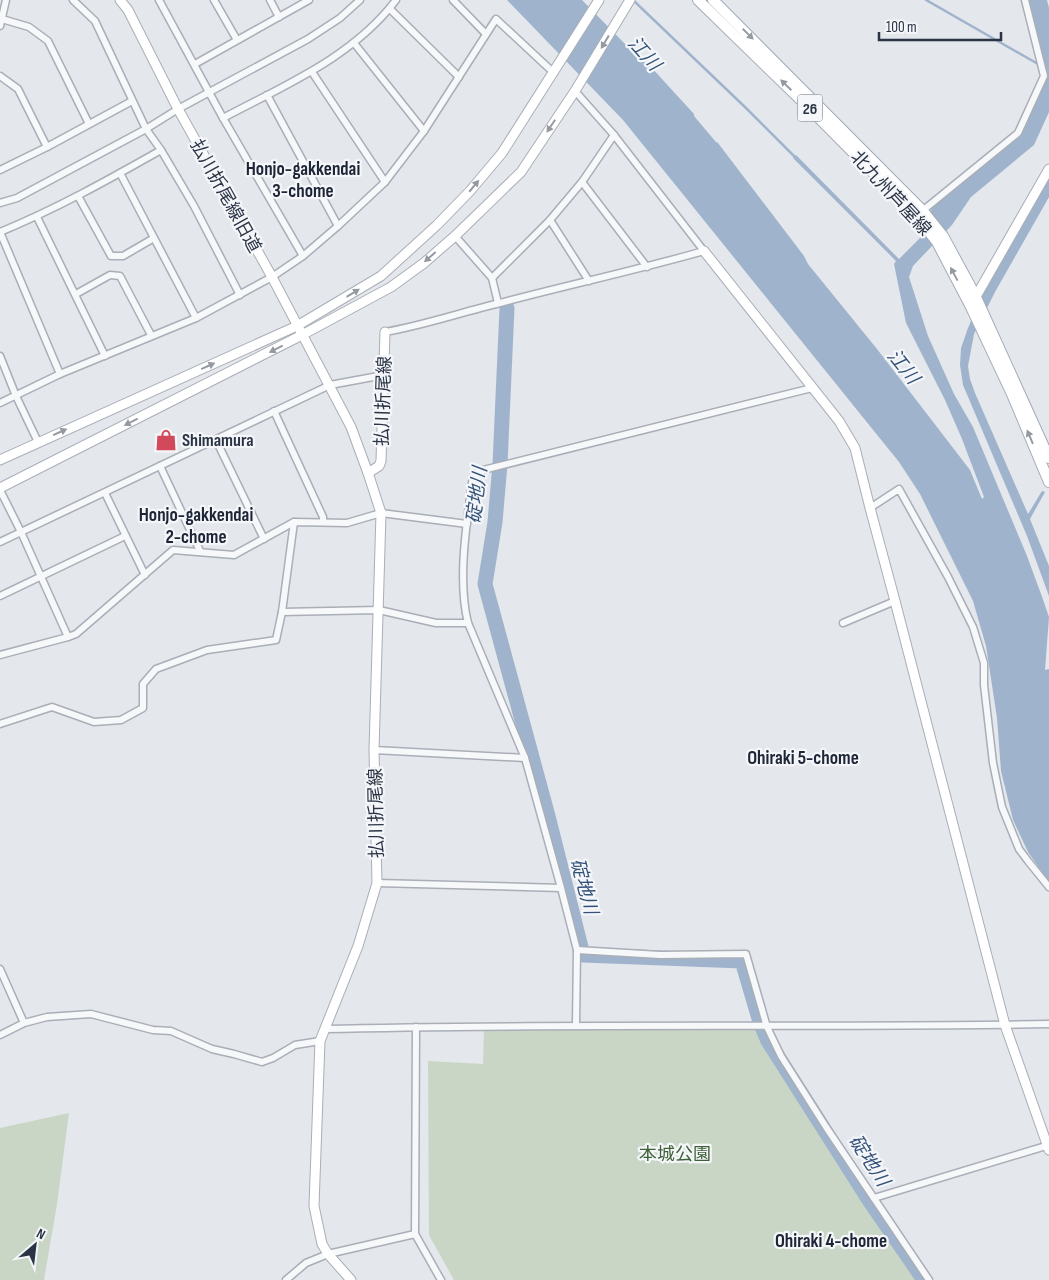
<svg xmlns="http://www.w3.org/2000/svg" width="1049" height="1280" viewBox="0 0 1049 1280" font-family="'Sofia Sans Condensed','Noto Sans JP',sans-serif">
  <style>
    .green { fill: #c9d6c5 }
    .water { fill: #9fb4cc }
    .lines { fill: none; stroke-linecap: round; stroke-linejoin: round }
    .stream { stroke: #9fb4cc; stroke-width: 2.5 }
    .river { stroke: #9fb4cc; stroke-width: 15 }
    .street-casing { stroke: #a9aeb7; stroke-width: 9 }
    .secondary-casing { stroke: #a9aeb7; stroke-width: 11 }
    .primary-casing { stroke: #a3abb8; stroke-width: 12 }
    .street { stroke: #f7f8fa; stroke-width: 6 }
    .secondary { stroke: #fff; stroke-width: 9 }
    .primary { stroke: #fff; stroke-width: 10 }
    .oneway { fill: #959aa2 }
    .labels { text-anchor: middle; stroke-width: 4.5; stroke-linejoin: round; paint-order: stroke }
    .shield { fill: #f4f6f9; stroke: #676e7b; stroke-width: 1 }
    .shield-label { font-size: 16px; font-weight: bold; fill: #2b3445 }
    .street-label { font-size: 18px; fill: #2b3445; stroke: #f4f6f9 }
    .poi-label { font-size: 18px; font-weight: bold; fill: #2b3445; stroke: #f4f6f9; text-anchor: start }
    .park-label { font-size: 18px; fill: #3f6138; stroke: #f4f6f9 }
    .water-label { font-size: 19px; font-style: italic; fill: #34527a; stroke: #f4f6f9 }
    .neighbourhood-label { font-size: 19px; font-weight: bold; fill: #1d2536; stroke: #f4f6f9 }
  </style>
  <rect width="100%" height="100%" fill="#e4e7ec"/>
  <g class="green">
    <polygon points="576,1029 761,1029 768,1046 868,1203 922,1280 454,1280 429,1235 428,1061 483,1064 484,1030"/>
    <polygon points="69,1113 57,1204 44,1280 0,1280 0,1128"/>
  </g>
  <g class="water">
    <polygon points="507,0 582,0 626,45 629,43 694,114 694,116 716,142 718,143 804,256 808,264 877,349 970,470 982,499 984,497 962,439 945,400 906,323 894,264 896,261 793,158 796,155 899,259 920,238 932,208 1019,134 1047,77 1028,0 1047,0 1049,8 1049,112 1034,145 971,197 952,225 913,266 909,277 928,336 954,394 973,427 1027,556 1041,594 1049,617 1045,670 1049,669 1049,882 1028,852 1013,820 1001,771 997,718 986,646 973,601 920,494 899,462 623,120"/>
    <polygon points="1049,178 1049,197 995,292 974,334 968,366 970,379 975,393 1028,514 1042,491 1045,492 1030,519 1049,566 1049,596 1027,536 963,385 960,365 961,348 968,328 985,288"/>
  </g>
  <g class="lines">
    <g class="stream">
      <polyline points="633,0 746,108 797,159"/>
      <polyline points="926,0 1038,64"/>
    </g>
    <polyline class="river" points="507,308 500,464 495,522 485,584 548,816 583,955 742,961 760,1022 768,1041 869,1200 924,1280"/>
    <g class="street-casing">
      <g id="street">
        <polyline points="73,0 95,21 146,129 161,150 194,206 240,295"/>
        <polyline points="159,0 223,118 303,256"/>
        <polyline points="214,0 237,40"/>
        <polyline points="270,0 279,17"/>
        <polyline points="453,0 486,34"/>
        <polyline points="390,9 459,77"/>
        <polyline points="2,19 29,27 48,41 89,124"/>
        <polyline points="0,26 6,0"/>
        <polyline points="354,43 424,131"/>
        <polyline points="195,64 309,0"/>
        <polyline points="312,72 385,182"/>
        <polyline points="0,76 18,89 47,147"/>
        <polyline points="267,95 338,226"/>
        <path d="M223,118C285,85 353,57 396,0"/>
        <polyline points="0,170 47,147 132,101"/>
        <polyline points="120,173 196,318"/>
        <polyline points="582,182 647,267"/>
        <polyline points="78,196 111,256 123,256 154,238"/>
        <polyline points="0,203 17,198 146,129 178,109 308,39 340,18 360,0"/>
        <polyline points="921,212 1018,133 1044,76 1025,0"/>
        <polyline points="37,217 105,356"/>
        <polyline points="550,220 589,281"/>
        <path d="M0,232C56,209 108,180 161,150"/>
        <polyline points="0,232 60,374"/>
        <polyline points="455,236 492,278 550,220 582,182 614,135"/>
        <polyline points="492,278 498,303"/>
        <polyline points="76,294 110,275 120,276 151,335"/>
        <path d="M385,332C425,325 462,312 500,303C568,285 637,270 704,251L614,135L575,91"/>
        <polyline points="0,356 16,396 38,442"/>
        <polyline points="0,403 60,374 196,318 272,277 303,256 338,226 385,182 424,131 496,19 554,73"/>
        <polyline points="274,411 323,517 323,522"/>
        <polyline points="216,440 264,539"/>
        <polyline points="160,466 200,551"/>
        <polyline points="0,490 21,532 68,637 0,655"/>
        <polyline points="105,493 145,575"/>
        <polyline points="870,508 899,489 948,577 973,627 984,663 984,685 993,763 1002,807 1019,849 1028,861 1049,887"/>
        <polyline points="0,542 330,385 384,375"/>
        <polyline points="0,596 125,536"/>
        <polyline points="282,612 379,610 436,623 468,623"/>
        <polyline points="843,623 895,601"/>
        <polyline points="68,637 76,634 173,550 234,555 294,522 347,523 381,513 467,524"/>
        <polyline points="0,724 52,707 94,722 121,720 143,708 143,684 156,669 207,650 276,640 282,612 294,522"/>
        <polyline points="374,750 525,758"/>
        <polyline points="377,883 561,888"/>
        <polyline points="577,950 660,955 746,954 767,1027 781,1056 826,1127 929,1280"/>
        <polyline points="0,969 24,1023"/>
        <path d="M576,1025L577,950L561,888L525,758L468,623C457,579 467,520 473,476L479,471L812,388"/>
        <polyline points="416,1027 415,1234 441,1280"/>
        <path d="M324,1029C566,1023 807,1028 1049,1024"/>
        <polyline points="0,1035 24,1023 47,1017 91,1014 153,1030 171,1031 212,1049 234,1054 262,1062 273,1058 295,1045 320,1041"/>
        <polyline points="874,1198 1049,1145"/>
        <polyline points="286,1280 306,1263 328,1254 415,1234"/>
      </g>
    </g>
    <g class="secondary-casing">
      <g id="secondary">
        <polyline points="120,0 128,10 178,109 272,277 351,427 368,473 381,513 374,750 377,883 358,946 320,1041 314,1206 322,1244 328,1254 351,1280"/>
        <polyline points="704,251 839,421 855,448 870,508 895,601 1005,1025 1049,1150"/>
        <polyline points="974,300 1049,169"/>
        <polyline points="0,460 297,326 381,276 437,225 470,191 502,153 599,0"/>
        <polyline points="368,473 379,466 381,461 385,332"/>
        <polyline points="0,488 302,335 391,287 424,263 455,236 521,172 575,91 630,0"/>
      </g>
    </g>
    <g class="primary-casing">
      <g id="primary">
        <polyline points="698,0 806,105 919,219 937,242 971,307 1012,394 1049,482"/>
        <polyline points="713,0 923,211 943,236 975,295 1049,458"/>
      </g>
    </g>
    <use href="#street" class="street"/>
    <use href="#secondary" class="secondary"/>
    <use href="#primary" class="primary"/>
  </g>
  <defs><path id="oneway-solid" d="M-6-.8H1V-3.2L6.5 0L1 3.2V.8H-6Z" transform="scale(1.25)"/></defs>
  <g class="oneway">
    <use href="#oneway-solid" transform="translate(748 34) rotate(45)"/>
    <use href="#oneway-solid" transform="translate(605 42) rotate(121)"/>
    <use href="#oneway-solid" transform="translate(786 85) rotate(-136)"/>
    <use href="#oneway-solid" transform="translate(551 126) rotate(124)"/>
    <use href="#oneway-solid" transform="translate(474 186) rotate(-50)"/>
    <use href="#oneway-solid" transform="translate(430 257) rotate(139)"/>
    <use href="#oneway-solid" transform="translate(954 274) rotate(-118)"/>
    <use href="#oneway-solid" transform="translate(353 293) rotate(-31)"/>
    <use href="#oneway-solid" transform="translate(276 349) rotate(153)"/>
    <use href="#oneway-solid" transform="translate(208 366) rotate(-24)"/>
    <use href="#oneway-solid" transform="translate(131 422) rotate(153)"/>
    <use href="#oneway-solid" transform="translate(60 432) rotate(-24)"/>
    <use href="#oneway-solid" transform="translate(1030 437) rotate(-113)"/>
  </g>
  <defs>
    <g id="shop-bare" transform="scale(1.725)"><path d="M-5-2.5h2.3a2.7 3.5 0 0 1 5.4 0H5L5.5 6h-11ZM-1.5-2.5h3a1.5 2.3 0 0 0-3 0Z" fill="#d1495b" stroke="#f4f6f9" stroke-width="2.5" paint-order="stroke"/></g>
  </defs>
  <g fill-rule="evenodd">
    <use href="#shop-bare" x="166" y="440"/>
  </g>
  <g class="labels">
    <rect class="shield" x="797.5" y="94.5" width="25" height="27" rx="4"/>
    <g class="shield-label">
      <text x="810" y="114">26</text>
    </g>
    <g class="street-label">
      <text transform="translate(891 193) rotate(47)" y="6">北九州芦屋線</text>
      <text transform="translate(226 196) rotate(61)" y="6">払川折尾線旧道</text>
      <text transform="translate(383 401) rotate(-88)" y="6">払川折尾線</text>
      <text transform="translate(376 813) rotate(-91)" y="6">払川折尾線</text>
    </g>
    <g class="poi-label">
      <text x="182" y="446">Shimamura</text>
    </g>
    <g class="park-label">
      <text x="675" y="1160">本城公園</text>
    </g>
    <g class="water-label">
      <text transform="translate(645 53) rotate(48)" y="7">江川</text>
      <text transform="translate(904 366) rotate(51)" y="7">江川</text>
      <text transform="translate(476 495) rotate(-83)" y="7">碇地川</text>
      <text transform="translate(585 886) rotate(75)" y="7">碇地川</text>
      <text transform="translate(870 1160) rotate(57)" y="7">碇地川</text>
    </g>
    <g class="neighbourhood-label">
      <text x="303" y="175">Honjo-gakkendai<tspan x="303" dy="22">3-chome</tspan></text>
      <text x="196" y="521">Honjo-gakkendai<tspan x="196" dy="22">2-chome</tspan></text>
      <text x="803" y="764">Ohiraki 5-chome</text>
      <text x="831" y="1247">Ohiraki 4-chome</text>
    </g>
  </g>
  <g transform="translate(35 1245) rotate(28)" stroke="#f4f6f9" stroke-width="4" paint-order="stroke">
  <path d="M0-4L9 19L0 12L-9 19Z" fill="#2b3445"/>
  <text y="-8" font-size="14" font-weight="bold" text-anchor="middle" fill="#2b3445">N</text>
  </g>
  <path d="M879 32v8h122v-8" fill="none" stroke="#2b3445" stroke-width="2.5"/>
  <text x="886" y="32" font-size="15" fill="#2b3445" stroke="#f4f6f9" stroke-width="4" paint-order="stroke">100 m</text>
</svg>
